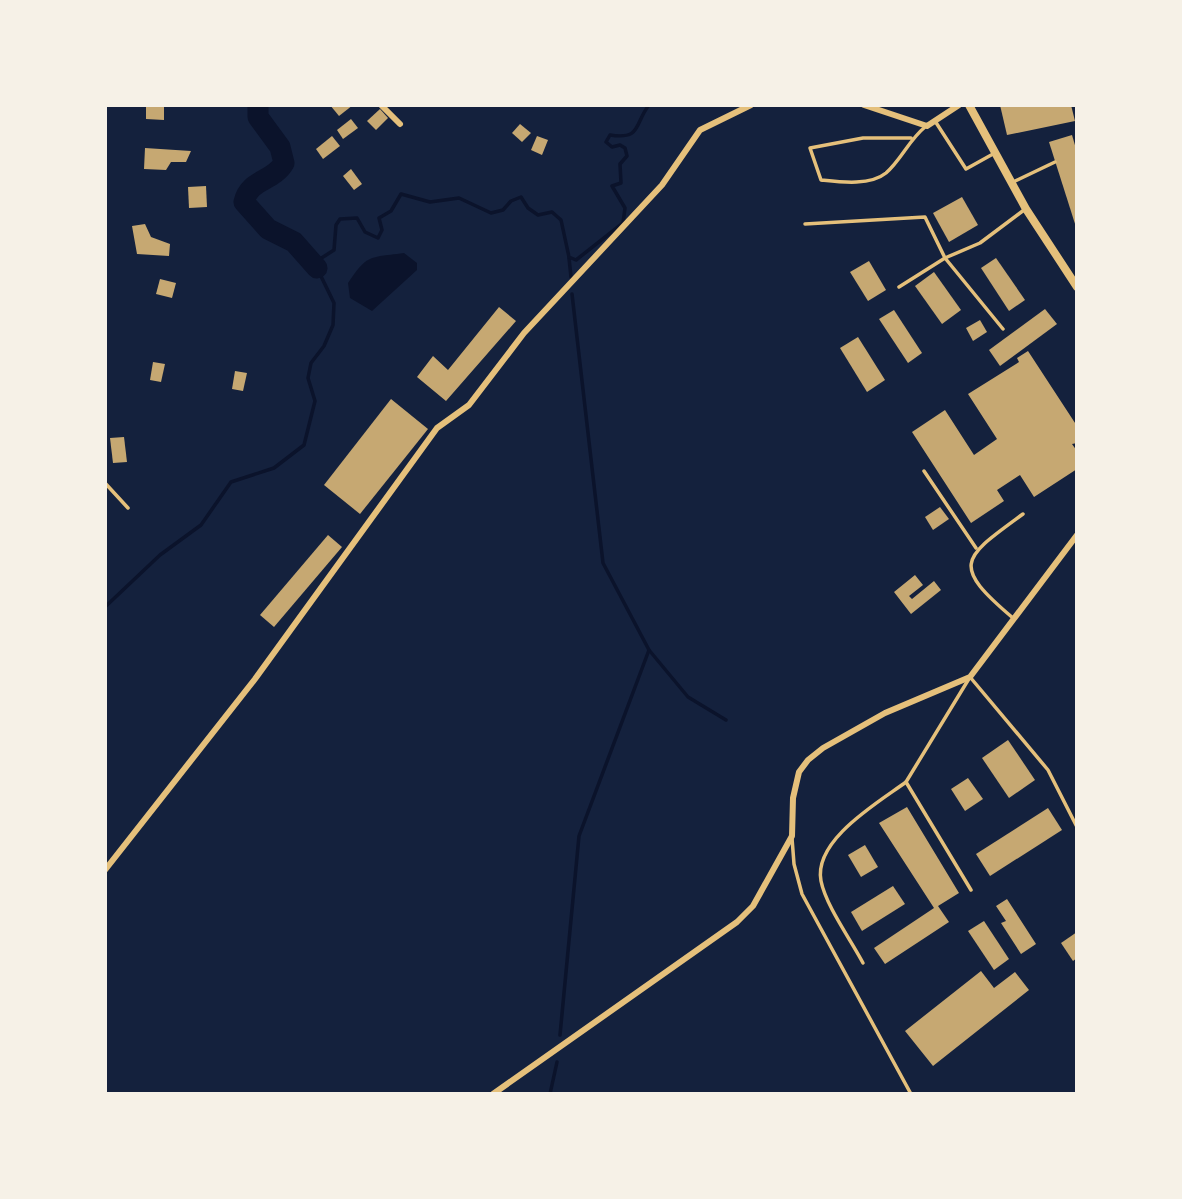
<svg xmlns="http://www.w3.org/2000/svg" width="1182" height="1199" viewBox="0 0 1182 1199" font-family="'IBM Plex Sans',sans-serif">
  <style>
    .water { fill: #0b132b }
    .lines { fill: none; stroke-linecap: round; stroke-linejoin: round }
    .stream { stroke: #0b132b; stroke-width: 3.5 }
    .river { stroke: #0b132b; stroke-width: 21 }
    .building { fill: #c6a872 }
    .service { stroke: #e5c07b; stroke-width: 3.5 }
    .minor { stroke: #e5c07b; stroke-width: 6 }
    .tertiary { stroke: #e5c07b; stroke-width: 8 }
  </style>
  <rect width="100%" height="100%" fill="#14213d"/>
  <path class="water" d="M404,253L417,263V270L372,311L350,298L348,283C368,253 370,258 404,253Z"/>
  <g class="lines">
    <g class="stream">
      <polyline points="569,258 571,277"/>
      <path d="M105,607L160,555L201,525L231,482L274,468L304,445L315,401L308,378L311,363L324,346L333,325L334,303L317,268L320,259L334,250L336,225L340,219L357,218L365,232L378,238L382,230L379,218L391,211L401,194L430,202L459,198L491,213L503,210L511,201L521,197L528,208L538,215L552,212L561,220L569,257L576,260L623,223L625,208L612,186L621,183L620,164L627,156L625,148L620,145L612,147L606,142L610,135C642,140 634,124 649,105"/>
      <polyline points="649,650 688,697 726,720"/>
      <polyline points="560,1035 579,836 649,650 603,563 572,294"/>
      <polyline points="550,1094 557,1062"/>
    </g>
    <path class="river" d="M258,105V117L280,147L284,163C273,182 249,179 244,202L268,229L294,242L317,268"/>
  </g>
  <g class="building">
    <polygon points="146,105 164,105 164,120 146,119"/>
    <polygon points="330,105 353,105 339,116"/>
    <polygon points="1000,105 1071,105 1075,121 1007,135"/>
    <polygon points="380,109 388,118 376,130 367,121"/>
    <polygon points="351,119 358,128 343,139 337,130"/>
    <polygon points="520,124 531,133 522,142 512,133"/>
    <polygon points="1072,135 1077,152 1076,227 1049,142"/>
    <polygon points="332,136 340,146 323,159 316,149"/>
    <polygon points="537,136 548,140 542,155 531,150"/>
    <polygon points="145,148 191,151 186,162 171,162 166,170 144,169"/>
    <polygon points="351,169 362,184 354,190 343,176"/>
    <polygon points="206,186 207,207 189,208 188,187"/>
    <polygon points="962,197 978,225 949,242 933,213"/>
    <polygon points="145,224 151,237 170,244 169,256 137,254 132,226"/>
    <polygon points="996,258 1025,300 1009,311 981,268"/>
    <polygon points="869,261 886,290 868,301 850,272"/>
    <polygon points="934,272 961,310 942,324 915,286"/>
    <polygon points="160,279 176,283 172,298 156,294"/>
    <polygon points="499,307 516,321 446,401 417,377 433,356 448,370"/>
    <polygon points="1045,309 1057,324 1000,366 989,350"/>
    <polygon points="894,310 922,353 908,363 879,319"/>
    <polygon points="980,320 987,332 973,341 966,328"/>
    <polygon points="858,337 885,380 867,392 840,348"/>
    <polygon points="1028,351 1077,426 1077,443 1072,444 1077,451 1077,469 1034,497 1020,475 997,490 1004,501 971,523 912,432 945,410 974,455 997,439 968,394 1019,362 1017,358"/>
    <polygon points="153,362 165,364 161,382 150,380"/>
    <polygon points="235,371 247,373 243,391 232,389"/>
    <polygon points="391,399 428,429 360,514 324,485"/>
    <polygon points="124,437 127,462 113,463 110,438"/>
    <polygon points="940,507 949,519 933,530 925,517"/>
    <polygon points="328,535 342,547 274,627 260,615"/>
    <polygon points="915,575 923,585 909,596 912,599 934,581 941,590 911,614 894,592"/>
    <polygon points="1008,740 1035,780 1009,798 982,758"/>
    <polygon points="968,778 983,799 965,811 951,789"/>
    <polygon points="907,807 959,893 938,906 949,922 885,964 874,948 934,908 879,823"/>
    <polygon points="1048,808 1062,830 990,876 976,854"/>
    <polygon points="865,845 878,867 861,877 848,855"/>
    <polygon points="893,886 905,904 862,931 851,912"/>
    <polygon points="1007,899 1036,944 1021,954 1001,923 1006,921 996,906"/>
    <polygon points="984,921 1009,959 994,970 968,931"/>
    <polygon points="1077,932 1077,958 1073,961 1061,943"/>
    <polygon points="981,971 994,988 1015,972 1029,990 933,1066 905,1031"/>
  </g>
  <g class="lines">
    <g class="service">
      <polyline points="935,121 966,169 993,154"/>
      <path d="M911,138H863L810,148L821,180C840,182 870,186 886,173C901,160 909,140 925,127"/>
      <polyline points="1013,182 1055,162"/>
      <polyline points="805,224 925,217 945,258 1003,329"/>
      <polyline points="899,287 945,258 980,243 1024,210"/>
      <polyline points="924,471 976,548"/>
      <polyline points="105,483 128,508"/>
      <path d="M1013,618C949,564 963,558 1023,514"/>
      <polyline points="792,838 794,864 802,894 911,1094"/>
      <polyline points="971,890 906,782 970,677 1048,770 1077,827"/>
      <path d="M863,963C851,940 826,906 821,881C813,840 879,802 906,782"/>
    </g>
    <g class="minor">
      <polyline points="381,105 400,124"/>
      <polyline points="864,105 927,126 959,105"/>
      <polyline points="105,870 255,679 437,428 469,405 524,333 662,185 700,130 751,105"/>
      <polyline points="493,1094 737,922 753,906 792,836 793,798 799,772 808,760 823,748 885,713 970,677 1077,535"/>
    </g>
    <polyline class="tertiary" points="969,105 1026,209 1077,287"/>
  </g>
  <rect width="1182" height="1199" fill="none" stroke="#f6f1e7" stroke-width="214"/>
</svg>
